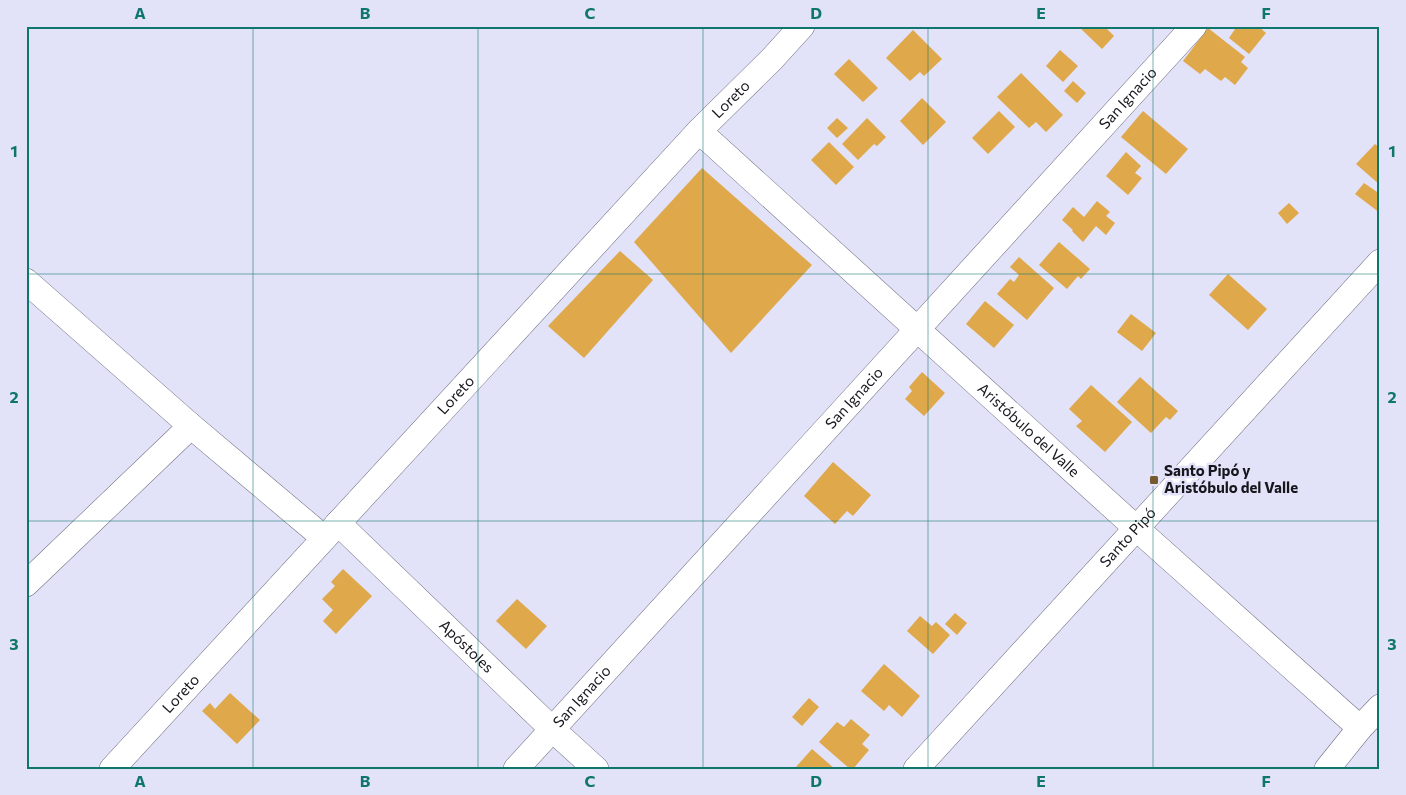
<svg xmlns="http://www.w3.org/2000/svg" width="1406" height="795" viewBox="0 0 1406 795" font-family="Commissioner,sans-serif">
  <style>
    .building { fill: #dfa84a }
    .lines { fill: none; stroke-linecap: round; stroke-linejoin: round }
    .street-casing { stroke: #6e6e81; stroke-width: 26 }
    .street { stroke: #fff; stroke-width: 25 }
    .grid { fill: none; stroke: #0f766e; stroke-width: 1; stroke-opacity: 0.55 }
    .poi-dot { fill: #765a2d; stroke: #e2e2f8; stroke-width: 2 }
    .labels { text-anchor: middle; stroke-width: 5; stroke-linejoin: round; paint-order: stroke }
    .street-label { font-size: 15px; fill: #16161d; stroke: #e2e2f8 }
    .poi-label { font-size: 15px; font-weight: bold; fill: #16161d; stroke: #e2e2f8; text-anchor: start }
    .neatline { fill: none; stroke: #0f766e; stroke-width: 2 }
    .grid-label { font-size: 16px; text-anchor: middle; font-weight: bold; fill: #0f766e }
  </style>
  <rect width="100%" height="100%" fill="#e2e2f8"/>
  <g class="building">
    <polygon points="1082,26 1104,26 1114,36 1102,49 1080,28"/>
    <polygon points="1237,26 1258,26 1266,33 1249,54 1229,38"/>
    <polygon points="1208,28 1245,57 1241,62 1248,68 1235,85 1225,77 1221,81 1205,69 1200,74 1183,61"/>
    <polygon points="913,30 942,59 924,76 920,72 910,81 886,58"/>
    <polygon points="1060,50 1078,66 1063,82 1046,66"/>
    <polygon points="849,59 878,88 863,102 834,74"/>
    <polygon points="1021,73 1063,115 1046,132 1036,122 1029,128 997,97"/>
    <polygon points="1073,81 1086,93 1077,103 1064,91"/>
    <polygon points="922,98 946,122 923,145 900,121"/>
    <polygon points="999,111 1015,127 988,154 972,138"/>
    <polygon points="1143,111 1188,149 1166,174 1121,137"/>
    <polygon points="837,118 848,128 837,138 827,128"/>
    <polygon points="867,118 886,137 877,146 874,144 858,160 842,144"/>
    <polygon points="829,142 854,167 836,185 811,160"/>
    <polygon points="1375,144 1380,148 1380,185 1356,164"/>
    <polygon points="1126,152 1141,166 1135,173 1142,178 1128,195 1106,176"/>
    <polygon points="702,168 812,265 731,353 634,242"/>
    <polygon points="1364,183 1380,194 1380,213 1355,194"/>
    <polygon points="1097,201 1110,212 1106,216 1115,223 1106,235 1096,226 1083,242 1072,231 1073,230 1062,220 1073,207 1084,217"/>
    <polygon points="1289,203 1299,213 1287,224 1278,213"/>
    <polygon points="1059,242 1090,269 1081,279 1078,276 1067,289 1039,265"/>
    <polygon points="620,251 653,280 584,358 548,326"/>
    <polygon points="1019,257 1054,288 1027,320 997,294 1010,279 1014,282 1019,275 1010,267"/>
    <polygon points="1228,274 1267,309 1248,330 1209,295"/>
    <polygon points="985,301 1014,325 994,348 966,324"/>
    <polygon points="1131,314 1156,333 1142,351 1117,332"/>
    <polygon points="922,372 945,393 924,416 905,399 912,391 909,387"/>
    <polygon points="1140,377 1178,411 1170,420 1166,417 1151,433 1117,402"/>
    <polygon points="1091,385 1132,422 1105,452 1076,426 1082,421 1069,409"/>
    <polygon points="833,462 871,495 853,516 847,511 835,524 804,496"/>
    <polygon points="343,569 372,596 336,634 323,621 333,610 322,599 335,586 331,582"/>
    <polygon points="517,599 547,626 526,649 496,621"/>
    <polygon points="955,613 967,623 957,635 945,624"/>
    <polygon points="920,616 932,626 936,622 950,635 933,654 907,631"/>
    <polygon points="884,664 920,696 902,717 889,705 884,711 861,691"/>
    <polygon points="230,693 260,720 237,744 202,711 210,703 215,709"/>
    <polygon points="809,698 819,707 802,726 792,717"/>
    <polygon points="851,719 870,735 862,744 869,750 853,769 850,769 819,742 837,722 844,727"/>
    <polygon points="812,749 835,769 795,768"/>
  </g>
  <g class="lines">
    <g class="street-casing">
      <g id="street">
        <path id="s1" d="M699,131L1136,528L1360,728"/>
        <polyline points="26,281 191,426 324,538"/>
        <path id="s2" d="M338,523L552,729L596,769"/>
        <polyline points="26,584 191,426"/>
        <path id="s3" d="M112,769L699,131L772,59L802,26"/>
        <path id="s4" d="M516,769L1194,26"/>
        <path id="s5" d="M916,769L1380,262"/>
        <polyline points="1327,769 1360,728 1380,707"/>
      </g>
    </g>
    <use href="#street" class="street"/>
  </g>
  <path class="grid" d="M253,26V769M478,26V769M703,26V769M928,26V769M1153,26V769M26,274H1380M26,521H1380"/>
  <rect class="poi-dot" x="1149" y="475" width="10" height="10" rx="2.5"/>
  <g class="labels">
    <g class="street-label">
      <text dy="5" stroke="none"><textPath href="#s3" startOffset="912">Loreto</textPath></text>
      <text dy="5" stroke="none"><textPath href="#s4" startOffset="908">San Ignacio</textPath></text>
      <text dy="5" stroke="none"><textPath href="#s3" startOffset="508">Loreto</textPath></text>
      <text dy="5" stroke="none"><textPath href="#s4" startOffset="502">San Ignacio</textPath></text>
      <text dy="5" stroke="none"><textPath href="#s1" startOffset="445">Aristóbulo del Valle</textPath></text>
      <text dy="5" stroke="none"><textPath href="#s5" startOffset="314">Santo Pipó</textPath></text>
      <text dy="5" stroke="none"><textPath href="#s2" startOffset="178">Apóstoles</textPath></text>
      <text dy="5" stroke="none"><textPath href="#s3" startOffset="102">Loreto</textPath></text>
      <text dy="5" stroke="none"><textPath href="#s4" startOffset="98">San Ignacio</textPath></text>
    </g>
    <g class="poi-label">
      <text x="1164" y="476">Santo Pipó y<tspan x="1164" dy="17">Aristóbulo del Valle</tspan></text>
    </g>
  </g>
  <rect width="1406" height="795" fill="none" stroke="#e2e2f8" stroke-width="55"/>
  <rect x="28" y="28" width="1350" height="740" class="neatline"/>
  <g class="grid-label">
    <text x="140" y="19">A</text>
    <text x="365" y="19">B</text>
    <text x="590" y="19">C</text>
    <text x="816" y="19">D</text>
    <text x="1041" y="19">E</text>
    <text x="1266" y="19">F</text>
    <text x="14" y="157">1</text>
    <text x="1392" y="157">1</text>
    <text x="14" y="403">2</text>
    <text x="1392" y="403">2</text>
    <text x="14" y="650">3</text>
    <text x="1392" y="650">3</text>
    <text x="140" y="787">A</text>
    <text x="365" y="787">B</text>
    <text x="590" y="787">C</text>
    <text x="816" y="787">D</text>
    <text x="1041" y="787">E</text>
    <text x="1266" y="787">F</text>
  </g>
</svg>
